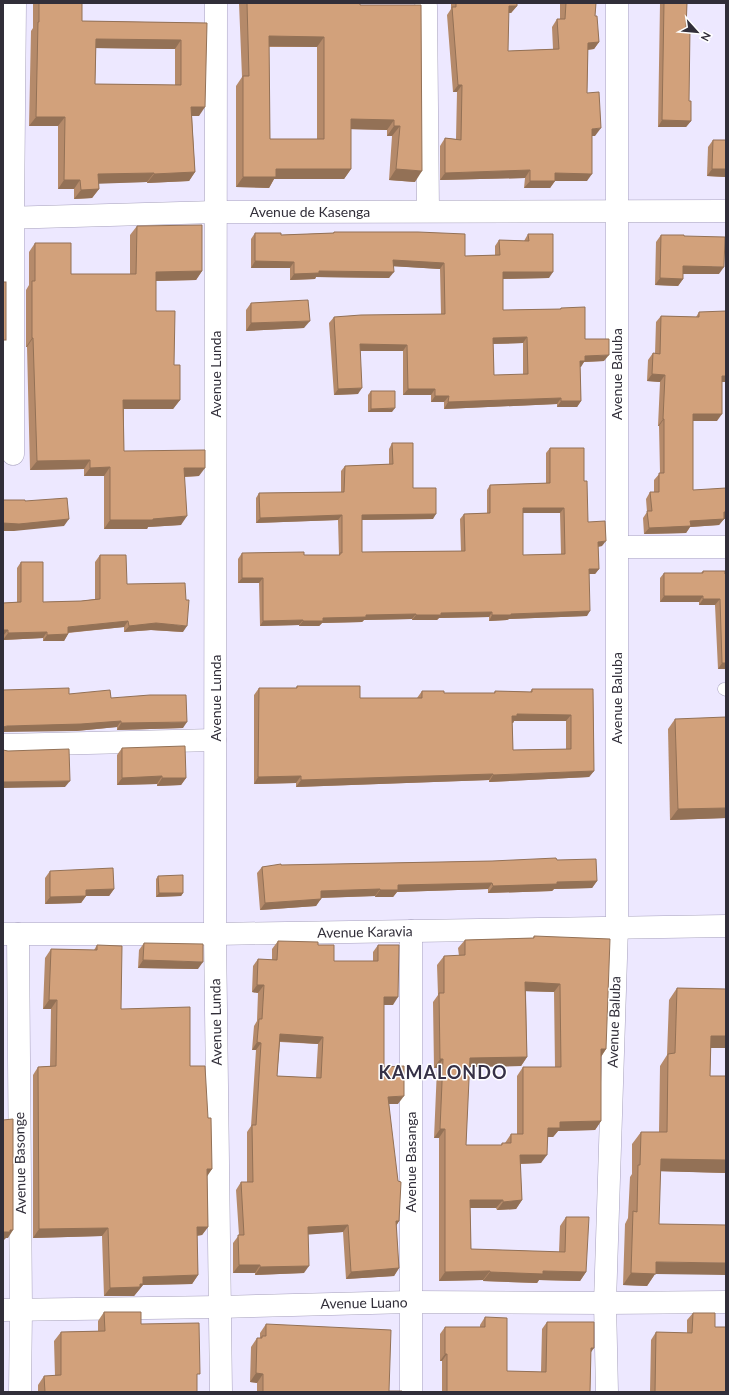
<svg xmlns="http://www.w3.org/2000/svg" width="729" height="1395" viewBox="0 0 729 1395" font-family="Lato,sans-serif">
  <style>
    .lines { fill: none; stroke-linecap: round; stroke-linejoin: round }
    .lane-casing { stroke: #a7a1bd; stroke-width: 13 }
    .street-casing { stroke: #a7a1bd; stroke-width: 23 }
    .secondary-casing { stroke: #a7a1bd; stroke-width: 23 }
    .lane { stroke: #fff; stroke-width: 12 }
    .street { stroke: #fff; stroke-width: 22 }
    .secondary { stroke: #fff; stroke-width: 22 }
    .wall { fill: #b58a6a; fill-rule: evenodd }
    .shaded-wall { fill: #937156 }
    .building { fill: #d2a17b; stroke: #937156; fill-rule: evenodd }
    .labels { text-anchor: middle; stroke-width: 3; stroke-linejoin: round; paint-order: stroke }
    .street-label { font-size: 14px; fill: #312e39; stroke: #fff }
    .district-label { font-size: 18px; font-weight: bold; letter-spacing: 1px; fill: #363147; stroke: #fff }
  </style>
  <rect width="100%" height="100%" fill="#ede8ff"/>
  <g class="lines">
    <g class="lane-casing">
      <polyline id="lane" points="724,689 726,690"/>
    </g>
    <g class="street-casing">
      <g id="street">
        <polyline points="216,3 215,934 221,1392"/>
        <polyline points="426,6 428,211"/>
        <polyline points="3,218 216,212 726,211"/>
        <polyline points="13,454 13,218 15,3"/>
        <polyline points="618,547 726,547"/>
        <polyline points="3,745 215,740"/>
        <polyline points="18,934 21,1310 20,1392"/>
        <polyline points="3,1310 220,1307 410,1302 605,1303 726,1302"/>
        <polyline points="411,1392 411,931"/>
        <polyline points="607,1392 605,1303 617,927 617,3"/>
      </g>
    </g>
    <g class="secondary-casing">
      <polyline id="secondary" points="3,934 215,934 726,926"/>
    </g>
    <use href="#lane" class="lane"/>
    <use href="#street" class="street"/>
    <use href="#secondary" class="secondary"/>
  </g>
  <g class="wall">
    <path d="M33,3H82V21L207,23L199,116H192L195,172L189,181L147,183V182L98,183L99,189L92,198L74,199V189H58V126H29L31,31L33,28ZM96,48L175,49V85L95,84Z"/>
    <path d="M239,3H360V5H421L415,182L389,180L392,136H387V130L351,129V169L344,179H274L269,188L236,187V86L242,77ZM269,47H317V139H270Z"/>
    <polygon points="451,3 517,3 517,6 511,13 508,13 508,51 553,49 552,27 557,19 560,19 560,3 596,3 595,16 599,42 594,49 588,50 587,93 595,136 592,136 587,181 555,181 550,188 524,188 525,178 440,180 440,146 445,138 456,139 457,92 453,92 447,15 451,9"/>
    <polygon points="660,3 687,3 686,28 689,101 691,121 686,127 658,127"/>
    <polygon points="713,140 726,177 707,176 708,147"/>
    <polygon points="137,226 202,271 196,280 156,281 156,311 174,365 180,400 173,409 124,409 124,451 199,476 185,477 181,525 148,527 147,529 104,529 104,476 84,476 84,469 30,470 27,347 26,347 26,290 29,285 29,252 35,243 71,274 130,274 130,235"/>
    <path d="M334,232L465,256L495,255V246L499,240L524,241L528,234L549,278L503,279V310L560,309L561,308L585,339L604,361L584,362L580,367L581,401L577,407H557V404L444,409V402H431V395H403V351H360L358,394L334,395L329,323L334,317L441,314L440,269L393,266L389,278L316,277L315,279L290,280V268H251V239L255,233L281,235L333,233ZM523,343V375H494L493,344Z"/>
    <polygon points="661,235 684,236 719,274 683,274 683,279 678,286 655,285 656,242"/>
    <polygon points="251,303 304,328 246,331 246,310"/>
    <polygon points="699,312 726,382 722,382 717,421 693,421 693,490 724,519 719,525 690,527 686,533 644,534 643,518 647,512 646,499 650,492 654,492 654,480 660,473 659,426 658,426 660,382 647,381 648,360 653,353 655,354 656,322 661,316 696,317"/>
    <polygon points="371,391 392,412 368,412 368,395"/>
    <path d="M392,443L413,488L433,519L362,520V552L461,551L460,519L464,514L487,513V490L490,485L546,483V453L550,448L584,481L588,522L602,546L598,547L599,569L595,574H589L587,616L509,619L507,620L489,621V617L439,618L437,620H412V619L364,620L362,622L322,623L319,626H299V625L260,626L259,583H238V559L242,553L304,555H339L338,520L256,523V498L259,493L341,492V471L345,466L389,464V449ZM523,513H560L561,554L523,555Z"/>
    <polygon points="100,555 127,584 183,632 151,630 124,632 124,627 68,633 68,634 64,641 43,641 43,638 3,640 3,603 17,602 17,568 21,562 43,602 81,601 95,599 95,562"/>
    <polygon points="703,571 726,574 726,669 718,669 715,605 699,605 699,602 660,602 660,578 664,573 701,573"/>
    <path d="M297,686L360,698H417L422,691L444,693H494L495,691L530,692L532,689H593L594,771L589,777L489,782V780L296,787V783L254,784V695L259,688H296ZM514,721H566V749L513,750L512,723H513Z"/>
    <polygon points="69,694 111,698 183,728 117,730 117,727 76,731"/>
    <polygon points="675,719 726,818 670,820 668,729"/>
    <polygon points="122,748 186,778 181,785 157,786 157,784 117,785 117,755"/>
    <polygon points="557,860 597,881 592,888 554,889 552,891 488,893 488,889 397,892 393,897 375,897 375,896 321,898 316,906 260,910 257,873 262,867 281,865"/>
    <polygon points="50,871 114,889 109,896 86,896 81,903 45,904 45,878"/>
    <polygon points="158,876 183,893 181,896 156,897 156,879"/>
    <path d="M534,936L606,1049L601,1057V1121L595,1130L558,1131L553,1137H548L541,1163L520,1164L522,1200L516,1209L497,1210L496,1208H470L471,1249L559,1252L560,1226L566,1217L586,1272L580,1281L539,1280L537,1283L483,1281V1280L439,1281V1138H434L437,1068H434L433,1002L438,995L437,965L444,956H459L458,948L465,940L533,938ZM526,991L554,992L555,1067H523L517,1076V1134H511L505,1143H502L501,1145H466L469,1067L521,1066L527,1057Z"/>
    <path d="M278,941L318,945L334,961H373V952L378,945L393,1005H384V1067L398,1104H389L399,1221L396,1226L399,1268L394,1276L346,1279L343,1232L308,1234L304,1273L255,1275V1273H233V1243L239,1235L236,1190L241,1182H247V1132L251,1126L256,1050H252L254,1026L257,1021L258,993L252,992L253,966L258,959L272,960V949ZM280,1042L318,1044L316,1078L277,1076Z"/>
    <polygon points="144,943 198,969 138,968 139,950"/>
    <polygon points="97,945 121,1009 190,1066 208,1118 212,1169 207,1175 208,1227 202,1235 197,1236 198,1275 192,1284 143,1285 134,1296 104,1296 102,1236 33,1238 33,1075 38,1067 50,1066 51,1009 43,1009 45,958 51,949 94,950"/>
    <polygon points="677,988 726,989 726,1048 711,1048 710,1076 726,1076 726,1173 660,1171 655,1274 647,1286 623,1285 625,1224 628,1218 630,1177 632,1174 632,1144 641,1132 659,1132 660,1066 667,1055 669,1000"/>
    <polygon points="104,1312 141,1324 197,1378 197,1392 38,1392 38,1385 44,1376 55,1376 54,1341 61,1332 98,1331 98,1321"/>
    <polygon points="693,1313 715,1327 726,1392 650,1392 651,1340 656,1332 687,1333 687,1320"/>
    <polygon points="485,1317 507,1371 541,1372 542,1329 547,1322 591,1353 590,1392 442,1392 442,1361 440,1361 440,1334 445,1327 480,1327 480,1325"/>
    <polygon points="266,1324 389,1391 402,1392 257,1392 257,1383 250,1382 251,1347 257,1338 260,1338 260,1333"/>
  </g>
  <g class="shaded-wall">
    <polygon points="509,6 517,6 511,13 503,13"/>
    <polygon points="269,36 324,37 317,47 262,46"/>
    <polygon points="96,39 181,40 175,49 90,48"/>
    <polygon points="599,42 594,49 583,50 588,43"/>
    <polygon points="458,85 462,85 457,92 453,92"/>
    <polygon points="191,107 205,107 199,116 185,116"/>
    <polygon points="36,117 65,117 58,126 29,126"/>
    <polygon points="351,119 394,120 387,130 344,129"/>
    <polygon points="662,120 691,121 686,127 658,127"/>
    <polygon points="394,126 400,126 392,136 387,136"/>
    <polygon points="601,128 595,136 587,136 592,129"/>
    <polygon points="276,169 351,169 344,179 274,179 269,188 236,187 243,177"/>
    <polygon points="396,169 422,171 415,182 389,180"/>
    <polygon points="712,169 726,169 726,177 707,176"/>
    <polygon points="530,170 525,178 440,180 445,173"/>
    <polygon points="195,172 189,181 147,183 154,174"/>
    <polygon points="154,173 147,182 92,184 98,174"/>
    <polygon points="555,173 592,174 587,181 555,181 550,188 524,188 530,181"/>
    <polygon points="64,180 80,180 74,189 58,189"/>
    <polygon points="99,189 92,198 74,199 81,190"/>
    <polygon points="393,260 444,263 440,269 389,266"/>
    <polygon points="255,261 294,262 290,268 251,268"/>
    <polygon points="683,266 724,267 719,274 678,274"/>
    <polygon points="202,271 196,280 150,281 156,272"/>
    <polygon points="319,271 394,272 389,278 316,277 315,279 290,280 294,274"/>
    <polygon points="503,272 553,272 549,278 499,279"/>
    <polygon points="660,278 683,279 678,286 655,285"/>
    <polygon points="310,321 304,328 246,331 251,323"/>
    <polygon points="527,337 523,343 489,344 493,338"/>
    <polygon points="32,338 33,338 27,347 26,347"/>
    <polygon points="360,344 407,345 403,351 356,351"/>
    <polygon points="609,355 604,361 584,362 581,367 576,367 580,361 585,356"/>
    <polygon points="652,374 665,375 660,382 647,381"/>
    <polygon points="722,376 726,376 726,382 717,382"/>
    <polygon points="362,388 358,394 334,395 338,389"/>
    <polygon points="408,389 435,389 431,395 403,395"/>
    <polygon points="435,396 449,396 444,402 431,402"/>
    <polygon points="561,398 557,404 444,409 448,402"/>
    <polygon points="123,400 180,400 173,409 117,409"/>
    <polygon points="561,401 581,401 577,407 557,407"/>
    <polygon points="395,408 392,412 368,412 371,409"/>
    <polygon points="693,414 722,414 717,421 689,421"/>
    <polygon points="663,419 664,419 659,426 658,426"/>
    <polygon points="90,460 84,469 30,470 37,461"/>
    <polygon points="110,467 104,476 84,476 90,468"/>
    <polygon points="184,468 205,468 199,476 178,477"/>
    <polygon points="523,508 564,508 560,513 519,513"/>
    <polygon points="724,512 726,512 726,519 724,519 719,525 690,527 686,533 644,534 649,528 690,521"/>
    <polygon points="436,514 433,519 358,520 362,515"/>
    <polygon points="342,515 338,520 256,523 260,518"/>
    <polygon points="187,516 181,525 148,527 147,529 104,529 110,520"/>
    <polygon points="69,519 64,526 14,531 3,531 3,523"/>
    <polygon points="606,541 602,546 594,547 598,542"/>
    <polygon points="589,569 599,569 595,574 586,574"/>
    <polygon points="242,578 263,578 259,583 238,583"/>
    <polygon points="664,596 703,596 699,602 660,602"/>
    <polygon points="703,599 720,599 715,605 699,605"/>
    <polygon points="590,611 587,616 509,619 507,620 489,621 492,615 511,614"/>
    <polygon points="492,612 489,617 439,618 437,620 412,620 416,615 441,613"/>
    <polygon points="416,614 412,619 364,620 362,622 322,623 319,626 299,626 303,621 323,618 366,615"/>
    <polygon points="303,620 299,625 260,626 263,621"/>
    <polygon points="128,621 124,627 64,633 68,627"/>
    <polygon points="156,623 187,626 183,632 151,630 124,632 129,626"/>
    <polygon points="3,630 8,630 3,636"/>
    <polygon points="47,632 43,638 3,640 8,633"/>
    <polygon points="68,634 64,641 43,641 47,635"/>
    <polygon points="722,663 726,663 726,669 718,669"/>
    <polygon points="517,714 571,715 566,721 514,721 513,723 507,723 512,716"/>
    <polygon points="121,721 117,727 76,731 3,732 3,727 7,726"/>
    <polygon points="187,722 183,728 117,730 121,723"/>
    <polygon points="594,771 589,777 489,782 493,775"/>
    <polygon points="493,774 489,780 296,787 301,780"/>
    <polygon points="162,776 157,784 117,785 122,778"/>
    <polygon points="301,776 296,783 254,784 258,777"/>
    <polygon points="162,778 186,778 181,785 157,786"/>
    <polygon points="70,781 65,787 3,788 3,782"/>
    <polygon points="726,808 726,818 670,820 678,809"/>
    <polygon points="597,881 592,888 554,889 552,891 488,893 493,886 557,882"/>
    <polygon points="492,883 488,889 397,892 393,897 375,897 380,890 398,885"/>
    <polygon points="114,889 109,896 86,896 81,903 45,904 50,897 86,890"/>
    <polygon points="380,889 375,896 316,898 321,891"/>
    <polygon points="159,893 183,893 181,896 156,897"/>
    <polygon points="321,899 316,906 260,910 265,903"/>
    <polygon points="143,960 203,962 198,969 138,968"/>
    <polygon points="525,982 560,984 554,992 519,991"/>
    <polygon points="257,985 264,985 258,993 252,992"/>
    <polygon points="384,997 398,997 393,1005 378,1005"/>
    <polygon points="49,1000 57,1000 51,1009 43,1009"/>
    <polygon points="280,1034 323,1037 318,1044 275,1041"/>
    <polygon points="711,1036 726,1036 726,1048 702,1048"/>
    <polygon points="257,1042 261,1043 256,1050 252,1050"/>
    <polygon points="601,1049 606,1049 600,1058"/>
    <polygon points="527,1057 521,1066 464,1067 470,1058"/>
    <polygon points="440,1059 443,1059 437,1068 434,1068"/>
    <polygon points="404,1096 398,1104 383,1104 388,1097"/>
    <polygon points="601,1121 595,1130 558,1131 553,1137 542,1137 548,1128 560,1122"/>
    <polygon points="440,1129 445,1129 439,1138 434,1138"/>
    <polygon points="520,1155 547,1155 541,1163 514,1164"/>
    <polygon points="661,1159 726,1160 726,1173 652,1171"/>
    <polygon points="207,1169 212,1169 206,1178"/>
    <polygon points="470,1200 503,1200 496,1208 464,1208"/>
    <polygon points="522,1200 516,1209 497,1210 503,1202"/>
    <polygon points="396,1221 399,1221 394,1229"/>
    <polygon points="348,1225 343,1232 303,1235 308,1227"/>
    <polygon points="197,1227 208,1227 202,1235 191,1236"/>
    <polygon points="108,1228 102,1236 33,1238 39,1229"/>
    <polygon points="10,1230 13,1230 8,1238 6,1238 4,1240 3,1240 3,1232"/>
    <polygon points="656,1262 726,1263 726,1275 655,1274 647,1286 623,1285 631,1273"/>
    <polygon points="239,1265 260,1265 255,1273 233,1273"/>
    <polygon points="309,1266 304,1273 255,1275 260,1267"/>
    <polygon points="399,1268 394,1276 346,1279 351,1272"/>
    <polygon points="490,1271 483,1280 439,1281 445,1272"/>
    <polygon points="543,1271 586,1272 580,1281 539,1280 537,1283 483,1281 490,1272"/>
    <polygon points="198,1275 192,1284 143,1285 134,1296 104,1296 110,1288 143,1277"/>
    <polygon points="591,1348 594,1348 589,1355"/>
    <polygon points="445,1354 447,1354 442,1361 440,1361"/>
    <polygon points="256,1373 263,1374 257,1383 250,1382"/>
  </g>
  <g class="building">
    <path d="M39,3H82V21L207,23L205,107H191L195,172L154,174V173L98,174L99,189L81,190L80,180H64L65,117H36L38,22H39ZM96,39L181,40V85L95,84Z"/>
    <path d="M247,3H360V5H421L422,171L396,169L400,126H394V120L351,119V169H276V177H243V76H249ZM269,36L324,37V139H270Z"/>
    <polygon points="456,3 517,3 517,6 509,6 508,51 559,49 557,19 565,19 566,3 596,3 595,16 597,16 599,42 588,43 587,93 599,92 601,128 592,129 592,174 555,173 555,181 530,181 530,170 445,173 445,138 461,140 462,85 458,85 452,7 456,7"/>
    <polygon points="664,3 687,3 686,28 690,28 689,101 691,101 691,121 662,120"/>
    <polygon points="713,140 726,140 726,169 712,169"/>
    <polygon points="202,225 202,271 156,272 156,311 175,311 174,365 180,365 180,400 123,400 124,451 205,450 205,468 184,468 187,516 153,519 153,520 110,520 110,467 90,468 90,460 37,461 33,338 32,338 32,281 35,281 35,243 71,243 71,274 136,274 137,226"/>
    <path d="M334,232H418L465,234V256L500,255L499,240L529,241L528,234H553V272H503V310L561,309V308L585,307V339H609V355L585,356V361H580L581,401H561V398L448,402L449,396H435V389H408L407,345L360,344L362,388L338,389L334,317L361,315L445,314L444,263L393,260L394,272L319,271V273L294,274V262L255,261V233H281V235L334,233ZM527,337L528,374L494,375L493,338Z"/>
    <polygon points="661,235 684,235 684,236 725,237 724,267 683,266 683,279 660,278"/>
    <rect x="3" y="282" width="3" height="58"/>
    <polygon points="308,300 310,321 251,323 251,303"/>
    <polygon points="726,311 726,376 722,376 722,414 693,414 693,490 726,488 726,512 724,512 724,519 690,521 691,526 649,528 647,511 652,511 650,492 659,492 659,473 664,473 664,419 663,419 665,375 652,374 653,353 660,354 661,316 699,317 699,312"/>
    <polygon points="371,391 395,391 395,408 371,409"/>
    <path d="M392,443H413V488H436V514L362,515V552L465,551L464,514L490,513V485L550,483V448H584V481H587L588,522L605,521L606,541L598,542L599,569H589L590,611L511,614V615H492V612L441,613V615H416V614L366,615V617L323,618V621H303V620L263,621V578H242V553L304,552V555H340V553H342V515L260,518L259,493L344,492L345,466L393,464ZM523,508H564L565,554L523,555Z"/>
    <polygon points="67,498 69,519 19,524 3,523 3,500 25,500 25,501"/>
    <polygon points="100,555 126,555 127,584 185,583 186,600 189,600 187,626 156,623 129,626 128,621 68,627 68,634 47,635 47,632 8,633 8,630 3,630 3,603 21,602 21,562 43,562 43,602 81,601 100,599"/>
    <polygon points="703,571 725,571 725,574 726,574 726,663 722,663 720,599 703,599 703,596 664,596 664,573 703,573"/>
    <path d="M297,686H360V698H422V691H444V693H495V691L532,692V689H593L594,771L493,775V774L301,780V776L258,777L259,688H297ZM517,714L571,715V749L513,750L512,716H517Z"/>
    <polygon points="69,688 69,694 110,690 111,698 150,695 186,695 187,722 121,723 121,721 81,724 7,726 3,727 3,690"/>
    <polygon points="726,717 726,808 678,809 675,719"/>
    <polygon points="185,746 186,778 162,778 162,776 122,778 122,748"/>
    <polygon points="69,749 70,781 3,782 3,750 8,751"/>
    <polygon points="556,858 557,860 596,859 597,881 557,882 557,884 493,886 492,883 398,885 398,890 380,890 380,889 321,891 321,899 265,903 262,867 281,864 281,865 492,861"/>
    <polygon points="113,868 114,889 86,890 86,896 50,897 50,871"/>
    <polygon points="183,875 183,893 159,893 158,876"/>
    <path d="M534,936L610,939L606,1049H601V1121L560,1122V1128H548L547,1155H520L522,1200L503,1202V1200H470L471,1249L565,1252L566,1217H589L586,1272L543,1271V1274L490,1272V1271L445,1272V1129H440L443,1059H440L439,993H444V956L465,955V940L534,938ZM525,982L560,984L561,1067H523V1134H511V1143H502V1145H466L470,1058L527,1057Z"/>
    <path d="M278,941L318,942V945H334V961H378V945H399L398,997H384V1067L404,1066V1096L388,1097L398,1181L401,1182L399,1221H396L399,1268L351,1272L348,1225L308,1227L309,1266L260,1267V1265H239L238,1235H244L241,1182H253L252,1125H256L261,1043L257,1042L259,1019H262L264,985H257L258,959L277,960ZM280,1034L323,1037L321,1078L277,1076Z"/>
    <polygon points="144,943 203,944 203,962 143,960"/>
    <polygon points="97,945 122,946 121,1009 190,1007 190,1066 205,1066 208,1118 211,1118 212,1169 207,1169 208,1227 197,1227 198,1275 143,1277 143,1284 140,1284 140,1287 110,1288 108,1228 39,1229 38,1067 56,1066 57,1000 49,1000 51,949 97,950"/>
    <polygon points="677,988 726,989 726,1036 711,1036 710,1076 726,1076 726,1160 661,1159 659,1224 726,1225 726,1263 656,1262 656,1274 631,1273 633,1211 637,1212 638,1165 640,1165 641,1132 667,1132 668,1054 675,1053"/>
    <polygon points="13,1119 13,1230 10,1230 10,1232 3,1232 3,1120"/>
    <polygon points="104,1312 141,1312 141,1324 199,1323 200,1374 197,1374 197,1392 45,1392 44,1376 61,1375 61,1332 105,1331"/>
    <polygon points="693,1313 715,1313 715,1327 726,1327 726,1392 655,1392 656,1332 692,1333"/>
    <polygon points="485,1317 507,1318 507,1371 546,1372 547,1322 594,1322 594,1348 591,1348 590,1392 447,1392 447,1354 445,1354 445,1327 485,1327"/>
    <polygon points="266,1324 391,1330 389,1391 402,1391 402,1392 263,1392 263,1374 256,1373 257,1338 262,1338 262,1336 266,1336"/>
  </g>
  <g class="labels">
    <g class="street-label">
      <text x="310" y="217">Avenue de Kasenga</text>
      <text transform="translate(216 374) rotate(-90)" y="5">Avenue Lunda</text>
      <text transform="translate(617 374) rotate(-90)" y="5">Avenue Baluba</text>
      <text transform="translate(216 698) rotate(-90)" y="5">Avenue Lunda</text>
      <text transform="translate(617 698) rotate(-90)" y="5">Avenue Baluba</text>
      <text transform="translate(365 932) rotate(-1)" y="5">Avenue Karavia</text>
      <text transform="translate(216 1022) rotate(-91)" y="5">Avenue Lunda</text>
      <text transform="translate(614 1022) rotate(-88)" y="5">Avenue Baluba</text>
      <text transform="translate(411 1162) rotate(-90)" y="5">Avenue Basanga</text>
      <text transform="translate(20 1163) rotate(-91)" y="5">Avenue Basonge</text>
      <text transform="translate(364 1303) rotate(-1)" y="5">Avenue Luano</text>
    </g>
    <g class="district-label">
      <text x="443" y="1079">KAMALONDO</text>
    </g>
  </g>
  <rect width="729" height="1395" fill="none" stroke="#312e39" stroke-width="8"/>
  <g transform="translate(697 32) rotate(117)" stroke="#ffffff" stroke-width="3" paint-order="stroke">
  <path d="M0-3L7 15L0 10L-7 15Z" fill="#312e39"/>
  <text y="-6" font-size="11" font-weight="bold" text-anchor="middle" fill="#312e39">N</text>
  </g>
</svg>
